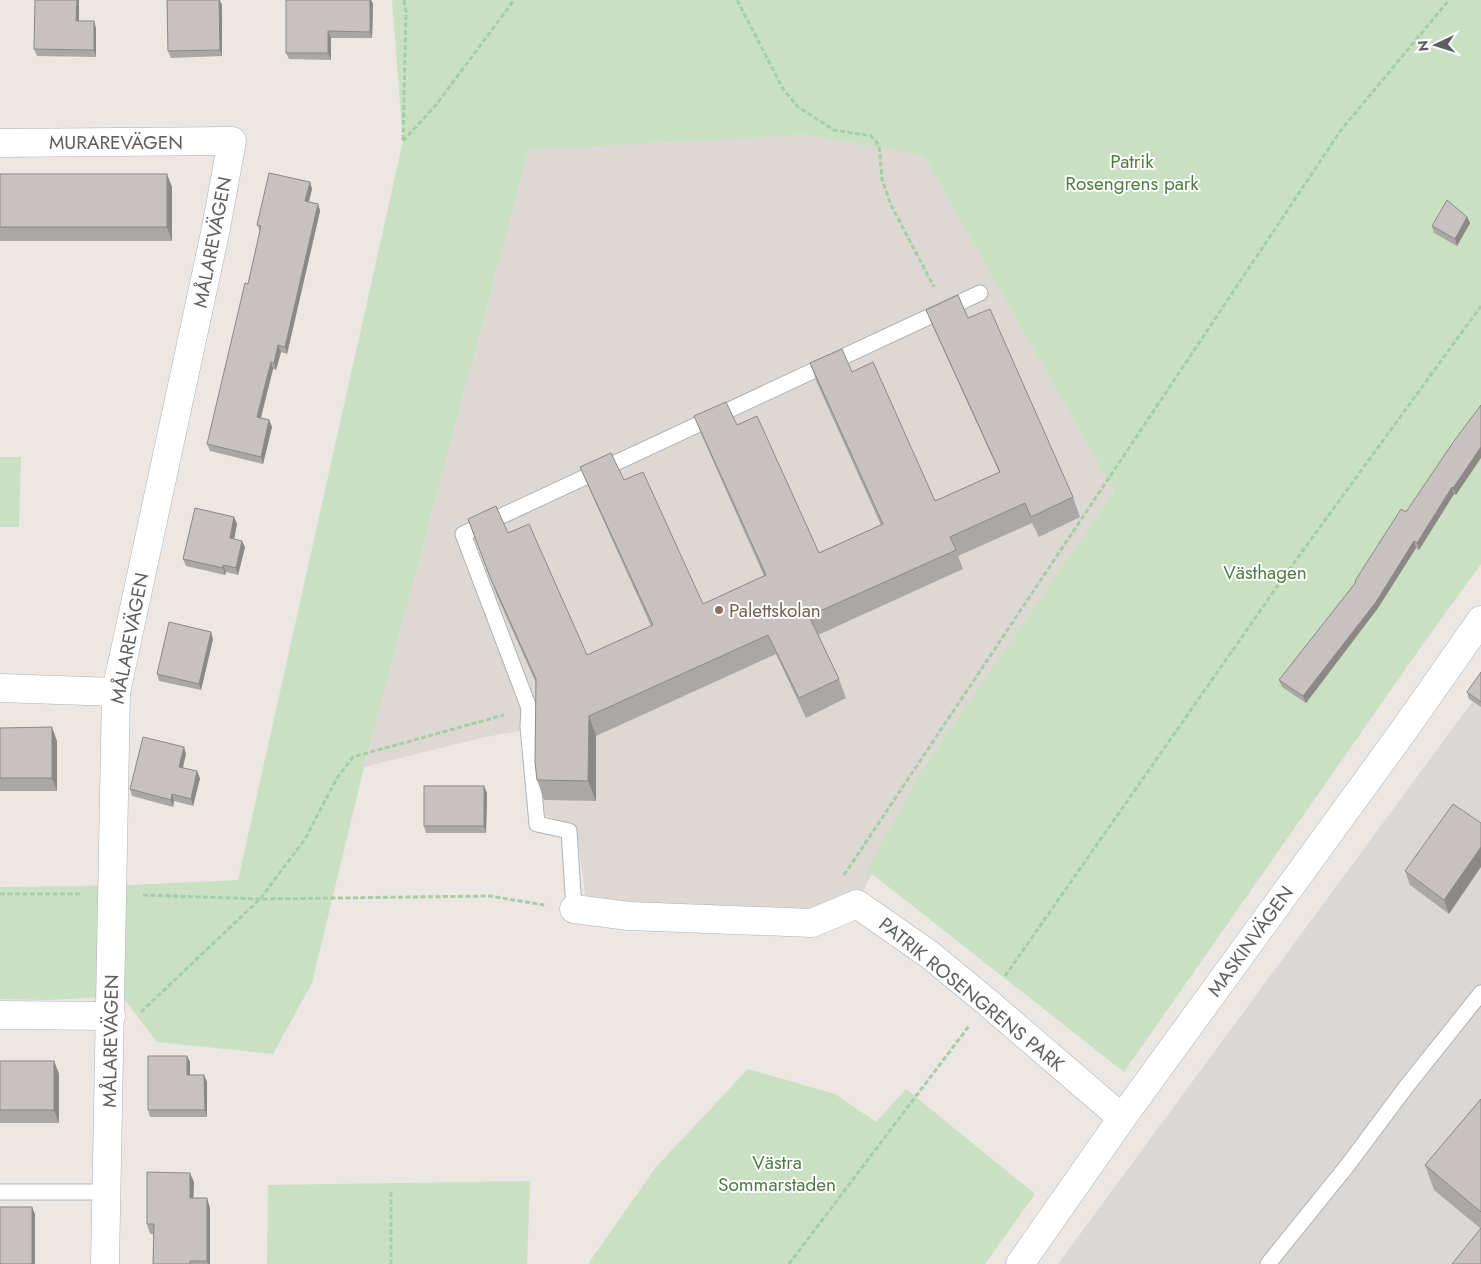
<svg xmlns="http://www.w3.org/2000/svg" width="1481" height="1264" viewBox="0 0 1481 1264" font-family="Jost,sans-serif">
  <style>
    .industrial { fill: #dad7d5 }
    .education { fill: #ded8d4 }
    .green { fill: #cae0c2 }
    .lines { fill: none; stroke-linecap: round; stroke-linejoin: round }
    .service-casing { stroke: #aeb1b3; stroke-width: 17 }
    .minor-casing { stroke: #aeb1b3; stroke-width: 29 }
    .path { stroke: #a5cea6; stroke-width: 3; stroke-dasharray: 5 2.5; stroke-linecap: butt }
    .service { stroke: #fff; stroke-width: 15 }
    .minor { stroke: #fff; stroke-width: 28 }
    .wall { fill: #aba7a4 }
    .shaded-wall { fill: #8b8886 }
    .building { fill: #c7c2bf; stroke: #8b8886 }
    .education-dot { fill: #8d6e63; stroke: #fff; stroke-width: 2 }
    .labels { text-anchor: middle; stroke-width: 4; stroke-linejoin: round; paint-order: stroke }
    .street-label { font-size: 19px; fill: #5b5f61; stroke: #fff }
    .park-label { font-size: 19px; fill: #4d7d3e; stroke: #fff }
    .education-label { font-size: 19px; fill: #785e54; stroke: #fff; text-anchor: start }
  </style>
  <rect width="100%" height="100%" fill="#ece7e3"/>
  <polygon class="industrial" points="1481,690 1481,1264 1058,1264"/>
  <polygon class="education" points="807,135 924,156 1114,491 923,768 857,904 812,923 587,908 576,827 543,815 538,728 485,737 364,767 529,150"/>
  <g class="green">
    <polygon points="392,0 1481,0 1481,564 1423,644 1124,1072 867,870 923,768 1114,491 924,156 807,135 529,150 364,767 312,983 273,1054 157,1042 122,996 47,1000 0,999 0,887 131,885 238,880 403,141"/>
    <polygon points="0,457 21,457 19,527 0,527"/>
    <polygon points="748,1069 835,1094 876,1122 906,1089 1035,1194 985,1264 588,1264 656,1167"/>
    <polygon points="530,1181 527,1264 267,1264 268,1185"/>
  </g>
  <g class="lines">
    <g class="service-casing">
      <g id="service">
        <polyline points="574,909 569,831 537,824 528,727 529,708 463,534 980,293"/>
        <polyline points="0,1192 107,1192"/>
        <polyline points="1268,1264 1347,1166 1406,1087 1481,993"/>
      </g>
    </g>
    <g class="minor-casing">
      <g id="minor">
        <polyline points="0,143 232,141 215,233 116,692 105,1264"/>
        <polyline points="0,688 116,692"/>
        <polyline points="574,909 629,916 812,923 857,904 930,955 987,1002 1122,1118"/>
        <polyline points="0,1015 111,1016"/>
        <polyline points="1020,1264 1122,1118 1404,730 1481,620"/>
      </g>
    </g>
    <g class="path">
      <polyline points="737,0 783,89 798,107 834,130 871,136 879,145 882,179 891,205 934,287"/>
      <polyline points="403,140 406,12 404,0"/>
      <polyline points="403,141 436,105 514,0"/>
      <polyline points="844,875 1341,130 1449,0"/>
      <polyline points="0,894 82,894"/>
      <polyline points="143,895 260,899 490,896 544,905"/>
      <polyline points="1005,976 1288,571 1481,306"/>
      <polyline points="141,1012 260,899 305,839 337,778 353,757 504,715"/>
      <polyline points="391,1192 391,1264"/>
      <polyline points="789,1264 969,1026"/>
    </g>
    <use href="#service" class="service"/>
    <use href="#minor" class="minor"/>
  </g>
  <g class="wall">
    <polygon points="167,0 220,0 222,5 222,56 171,58 168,51"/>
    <polygon points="286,0 371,0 373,4 372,38 331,38 331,60 289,59 286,53"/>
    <polygon points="79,2 79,21 96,28 96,57 37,56 34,49"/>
    <polygon points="0,174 172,187 172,241 0,241"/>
    <polygon points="310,182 312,189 309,202 318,204 320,211 287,354 281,352 276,370 273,369 261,418 269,420 272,427 263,464 210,451 207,444 248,284 260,232 257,225"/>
    <polygon points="1467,217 1470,223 1457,246 1434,233 1432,226"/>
    <polygon points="926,310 968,318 1073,497 1080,517 1039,537 1032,523 958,556 963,569 818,635 839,679 846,698 806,718 776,654 596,736 596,801 544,800 537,780 536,683 497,596 468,519 508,533 587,655 651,626 588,486 580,467 624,480 703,604 764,576 702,436 694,416 737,425 819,553 881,525 817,383 810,363 852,372 935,501 999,472 934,329"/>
    <polygon points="1454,441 1456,495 1454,494 1419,550 1416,548 1378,608 1306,703 1282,687 1279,680 1356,582 1355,581 1406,512"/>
    <polygon points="234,517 237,524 234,539 245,547 238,575 226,572 225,575 186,566 183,559"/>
    <polygon points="213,639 201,690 159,681 157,674"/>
    <polygon points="1481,672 1481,707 1469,699 1467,692"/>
    <polygon points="0,728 57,741 57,791 0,791"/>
    <polygon points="186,754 183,768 200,778 193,806 174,801 173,807 132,796 130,789"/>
    <polygon points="487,793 486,833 426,833 424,826"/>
    <polygon points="1453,804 1449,914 1410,885 1405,871"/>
    <polygon points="187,1056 190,1062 190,1075 204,1075 207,1082 207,1117 150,1117 148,1110"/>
    <polygon points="0,1061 54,1061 59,1074 59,1123 0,1123"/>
    <polygon points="1481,1099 1481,1264 1481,1229 1434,1190 1425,1165"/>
    <polygon points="194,1182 193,1198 210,1208 210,1264 153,1264 153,1234 150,1234 147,1224"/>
  </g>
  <g class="shaded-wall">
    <polygon points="77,0 79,0 79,28 76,21"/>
    <polygon points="219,0 222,5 222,56 220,50"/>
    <polygon points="370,0 371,0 373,4 372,38 370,32"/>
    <polygon points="94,21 96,28 96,57 94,50"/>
    <polygon points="328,31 331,38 331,60 328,53"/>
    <polygon points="167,174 172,187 172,241 167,227"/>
    <polygon points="310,182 312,189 307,208 305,201"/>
    <polygon points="318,204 320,211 287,354 285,347"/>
    <polygon points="1467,217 1470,223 1457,246 1455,239"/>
    <polygon points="278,345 281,352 276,370 274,363"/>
    <polygon points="271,362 273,369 259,424 257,417"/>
    <polygon points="269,420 272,427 263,464 261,457"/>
    <polygon points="1481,447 1481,458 1456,495 1453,488"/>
    <polygon points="1452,487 1454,494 1419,550 1417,543"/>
    <polygon points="234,517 237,524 233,545 230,538"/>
    <polygon points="242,541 245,547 238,575 236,568"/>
    <polygon points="1414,541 1416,548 1378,608 1306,703 1303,696"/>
    <polygon points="223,565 226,572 225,575 223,568"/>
    <polygon points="211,632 213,639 201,690 199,684"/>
    <polygon points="589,716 596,736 596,801 588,781"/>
    <polygon points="52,727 57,741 57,791 52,778"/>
    <polygon points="184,747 186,754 181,774 179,767"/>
    <polygon points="197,771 200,778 193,806 191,799"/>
    <polygon points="484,786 487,793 486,833 484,826"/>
    <polygon points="172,794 174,801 173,807 171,800"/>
    <polygon points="1481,847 1481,867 1449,914 1444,900"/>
    <polygon points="187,1056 190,1062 190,1082 187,1075"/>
    <polygon points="54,1061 59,1074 59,1123 54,1110"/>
    <polygon points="204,1075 207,1082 207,1117 205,1110"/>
    <polygon points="190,1173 194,1182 193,1207 190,1198"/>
    <polygon points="207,1198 210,1208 210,1264 208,1264 207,1261"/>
    <polygon points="32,1207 35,1214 35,1264 32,1264"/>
  </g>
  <g class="building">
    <polygon points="35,0 77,0 76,21 94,21 94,50 34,49"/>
    <polygon points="167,0 219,0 220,50 168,51"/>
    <polygon points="286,0 370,0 370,32 328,31 328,53 286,53"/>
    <polygon points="269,173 310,182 305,201 318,204 285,347 278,345 274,363 271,362 257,417 269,420 261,457 207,444 245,283 248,284 261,226 257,225"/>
    <rect x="0" y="174" width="167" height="53"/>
    <polygon points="1447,200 1467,217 1455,239 1432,226"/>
    <polygon points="958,295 968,318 990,309 1073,497 1031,517 1025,503 950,537 956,550 809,616 839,679 799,698 768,635 589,716 588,781 537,780 535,763 536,679 490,577 468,519 496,506 508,533 529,524 587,655 653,625 580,467 611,453 624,480 643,472 703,604 766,575 694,416 726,402 737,425 757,416 819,553 883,524 810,363 842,349 852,372 873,362 935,501 1000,472 926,310"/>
    <polygon points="1481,405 1481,447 1453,488 1452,487 1417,543 1414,541 1376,602 1303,696 1279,680 1356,582 1355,581 1401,509 1406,512 1454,441"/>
    <polygon points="195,508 234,517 230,538 242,541 236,568 223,565 223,568 183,559"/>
    <polygon points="169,622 211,632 199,684 157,674"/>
    <polygon points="1481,672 1481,702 1467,692"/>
    <polygon points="52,727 52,778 0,778 0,728"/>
    <polygon points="143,737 184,747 179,767 197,771 191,799 172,794 171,800 130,789"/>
    <rect x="424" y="786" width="60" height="40"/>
    <polygon points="1453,804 1481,823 1481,847 1444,900 1405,871"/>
    <polygon points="148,1056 187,1056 187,1075 204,1075 205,1110 148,1110"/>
    <rect x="0" y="1061" width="54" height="49"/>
    <polygon points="1481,1099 1481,1212 1425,1165"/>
    <polygon points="147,1172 190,1173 190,1198 207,1198 207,1261 190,1261 190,1264 153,1264 154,1224 147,1224"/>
    <rect x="0" y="1207" width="32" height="57"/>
    <polygon points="1481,1228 1481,1264 1452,1264"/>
  </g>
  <circle class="education-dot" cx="719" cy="610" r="5"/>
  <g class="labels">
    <g class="street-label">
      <text x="116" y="149">MURAREVÄGEN</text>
      <text transform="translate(212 242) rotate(-79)" y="7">MÅLAREVÄGEN</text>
      <text transform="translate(129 638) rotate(-79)" y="7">MÅLAREVÄGEN</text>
      <text transform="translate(1250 941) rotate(-54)" y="7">MASKINVÄGEN</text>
      <text transform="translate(972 994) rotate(39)" y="7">PATRIK ROSENGRENS PARK</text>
      <text transform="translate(110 1041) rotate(-89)" y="7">MÅLAREVÄGEN</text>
    </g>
    <g class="park-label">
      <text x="1132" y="168">Patrik<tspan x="1132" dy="22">Rosengrens park</tspan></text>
      <text x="1265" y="579">Västhagen</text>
      <text x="777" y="1169">Västra<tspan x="777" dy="22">Sommarstaden</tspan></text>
    </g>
    <g class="education-label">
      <text x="729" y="617">Palettskolan</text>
    </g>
  </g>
  <g transform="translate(1436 45) rotate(266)" stroke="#ffffff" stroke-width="4" paint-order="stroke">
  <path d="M0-4L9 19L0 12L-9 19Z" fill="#5b5f61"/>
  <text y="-8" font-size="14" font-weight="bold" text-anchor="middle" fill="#5b5f61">N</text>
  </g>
</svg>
